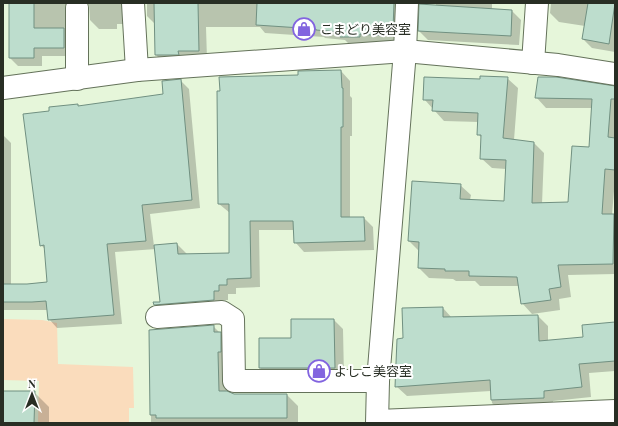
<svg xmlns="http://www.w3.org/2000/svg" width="618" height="426" viewBox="0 0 618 426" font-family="'Playfair Display','Noto Sans JP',serif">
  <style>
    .green { fill: #fadcbc }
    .shadow { fill: #0003 }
    .building { fill: #bdddcd; stroke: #719081 }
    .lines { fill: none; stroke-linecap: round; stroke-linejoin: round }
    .minor-casing { stroke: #64725a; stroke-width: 24 }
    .minor { stroke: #fff; stroke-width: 22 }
    .labels { text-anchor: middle; stroke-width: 4; stroke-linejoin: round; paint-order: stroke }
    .poi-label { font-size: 13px; fill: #282e24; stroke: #fff; text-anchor: start }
  </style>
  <rect width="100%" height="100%" fill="#e6f6da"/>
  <polygon class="green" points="3,319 42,320 57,323 58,364 133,367 134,408 129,408 129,423 38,423 39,381 3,380"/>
  <g class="shadow">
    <polygon points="10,3 132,3 129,24 117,24 117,29 99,29 90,20 89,4 86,3 72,56 42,56 42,66 18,66 10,58"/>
    <polygon points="147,3 394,3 403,11 401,37 394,37 393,44 368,42 368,45 350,45 345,40 325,38 324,37 265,33 260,27 206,27 207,59 164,63 156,55 155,24 147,16"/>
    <polygon points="436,3 492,3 492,9 512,11 521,20 519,45 428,40 419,31 436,6"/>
    <polygon points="551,3 615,3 615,52 592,48 583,39 585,26 559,22 550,13"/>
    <polygon points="341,71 350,81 350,96 352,98 352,136 350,136 350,218 364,218 373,227 374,250 304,252 295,242 294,230 259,230 260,287 236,288 236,294 228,294 228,300 222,300 222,309 164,314 155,305 161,303 156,249 115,252 122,324 57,328 49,319 48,310 3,310 3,135 11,143 11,285 48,283 45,249 41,245 78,107 165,95 180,80 189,89 200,208 150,214 154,246 177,244 187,254 230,254 230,213 219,204 299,76"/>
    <polygon points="507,78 518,88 514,140 533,142 544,153 542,204 569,203 590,148 593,108 546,108 536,97 615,87 615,179 612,215 615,216 615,274 568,275 571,297 559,299 560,310 532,314 522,303 520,286 480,286 475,281 456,281 453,279 429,278 419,268 419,251 409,241 460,185 471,195 470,200 505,202 506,169 492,168 481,158 482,138 478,134 479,122 444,121 424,99 481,80"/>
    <polygon points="443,308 452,318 538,316 548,326 548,341 584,338 615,323 615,371 589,373 591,397 553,401 554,408 502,413 492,403 491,391 407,396 396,386 404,339"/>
    <polygon points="334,320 343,329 344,377 269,377 260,368 260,339 292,339"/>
    <polygon points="213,326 232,345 230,363 230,393 234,394 286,394 298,406 298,423 151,423 151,366"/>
    <polygon points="3,392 34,392 49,407 49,423 3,423"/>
  </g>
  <g class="building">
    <polygon points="9,3 34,3 34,28 64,28 64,48 34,48 34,58 9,58"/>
    <polygon points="154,3 198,3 199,51 178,51 179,55 155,55"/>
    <polygon points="257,3 394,3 393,29 386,29 385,36 360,34 360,37 340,37 340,32 316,30 316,29 256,25"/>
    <polygon points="588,3 615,3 609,44 582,39"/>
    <polygon points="419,4 512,10 511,36 418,31"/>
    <polygon points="341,70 342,88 343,88 343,127 341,127 341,217 364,217 365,241 294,243 293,221 250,221 251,278 227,279 227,285 219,285 219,291 214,291 214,300 154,305 153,302 160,302 154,245 177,243 178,254 229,253 229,204 218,204 217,91 220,91 219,77 298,75 298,71"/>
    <polygon points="480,76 508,77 503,138 534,142 532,203 568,202 572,146 589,147 592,99 535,98 538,77 556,77 615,86 615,99 611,99 608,137 615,138 615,170 605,169 602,214 614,214 613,264 558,265 561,287 549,289 551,300 521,304 517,277 469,276 469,271 445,271 445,269 418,268 419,242 408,241 412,181 461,184 460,199 504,201 506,160 480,159 481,135 477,135 478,113 432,111 433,100 423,100 424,77 480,79"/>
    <polygon points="181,79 192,200 142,205 146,241 107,244 114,315 48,320 46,301 32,302 3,302 3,284 27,284 47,282 44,245 40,246 23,114 49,111 49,107 78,104 78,106 163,94 162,81"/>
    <polygon points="443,307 443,317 538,315 539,341 583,337 582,325 615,322 615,361 579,364 582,387 544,391 544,398 491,400 490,380 395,387 397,339 403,338 402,308"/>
    <polygon points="291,319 334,319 335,368 259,368 259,338 291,338"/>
    <polygon points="214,325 214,332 221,332 221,352 218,352 219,391 227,391 234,394 287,394 287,418 156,418 156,415 150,415 149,330"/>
    <polygon points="3,391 35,391 34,423 3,423"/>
  </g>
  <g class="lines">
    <g class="minor-casing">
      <g id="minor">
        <polyline points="133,3 137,70"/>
        <polyline points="533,63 537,3"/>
        <polyline points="77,79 77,8"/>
        <polyline points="3,88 137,70 405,51 558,65 615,74"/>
        <polyline points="157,317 222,312 233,319 234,381 378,381"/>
        <polyline points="378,421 615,411"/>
        <polyline points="377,423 378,381 405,51 407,3"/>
      </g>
    </g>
    <use href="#minor" class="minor"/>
  </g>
  <defs>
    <g id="shop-ring" transform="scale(1.15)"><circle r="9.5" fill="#fff" stroke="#8264df" stroke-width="1.5"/><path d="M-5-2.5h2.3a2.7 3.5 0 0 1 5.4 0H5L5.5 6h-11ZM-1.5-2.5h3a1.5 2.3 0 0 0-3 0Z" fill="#8264df"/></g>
  </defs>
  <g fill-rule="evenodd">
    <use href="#shop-ring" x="304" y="29"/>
    <use href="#shop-ring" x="319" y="371"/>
  </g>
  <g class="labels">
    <g class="poi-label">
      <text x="320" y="34">こまどり美容室</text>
      <text x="334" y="376">よしこ美容室</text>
    </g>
  </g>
  <rect width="618" height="426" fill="none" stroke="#282e24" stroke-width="8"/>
  <g transform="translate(32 394)" stroke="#ffffff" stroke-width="3" paint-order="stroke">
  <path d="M0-3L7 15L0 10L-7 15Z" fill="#282e24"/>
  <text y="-6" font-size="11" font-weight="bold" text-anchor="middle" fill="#282e24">N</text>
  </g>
</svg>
